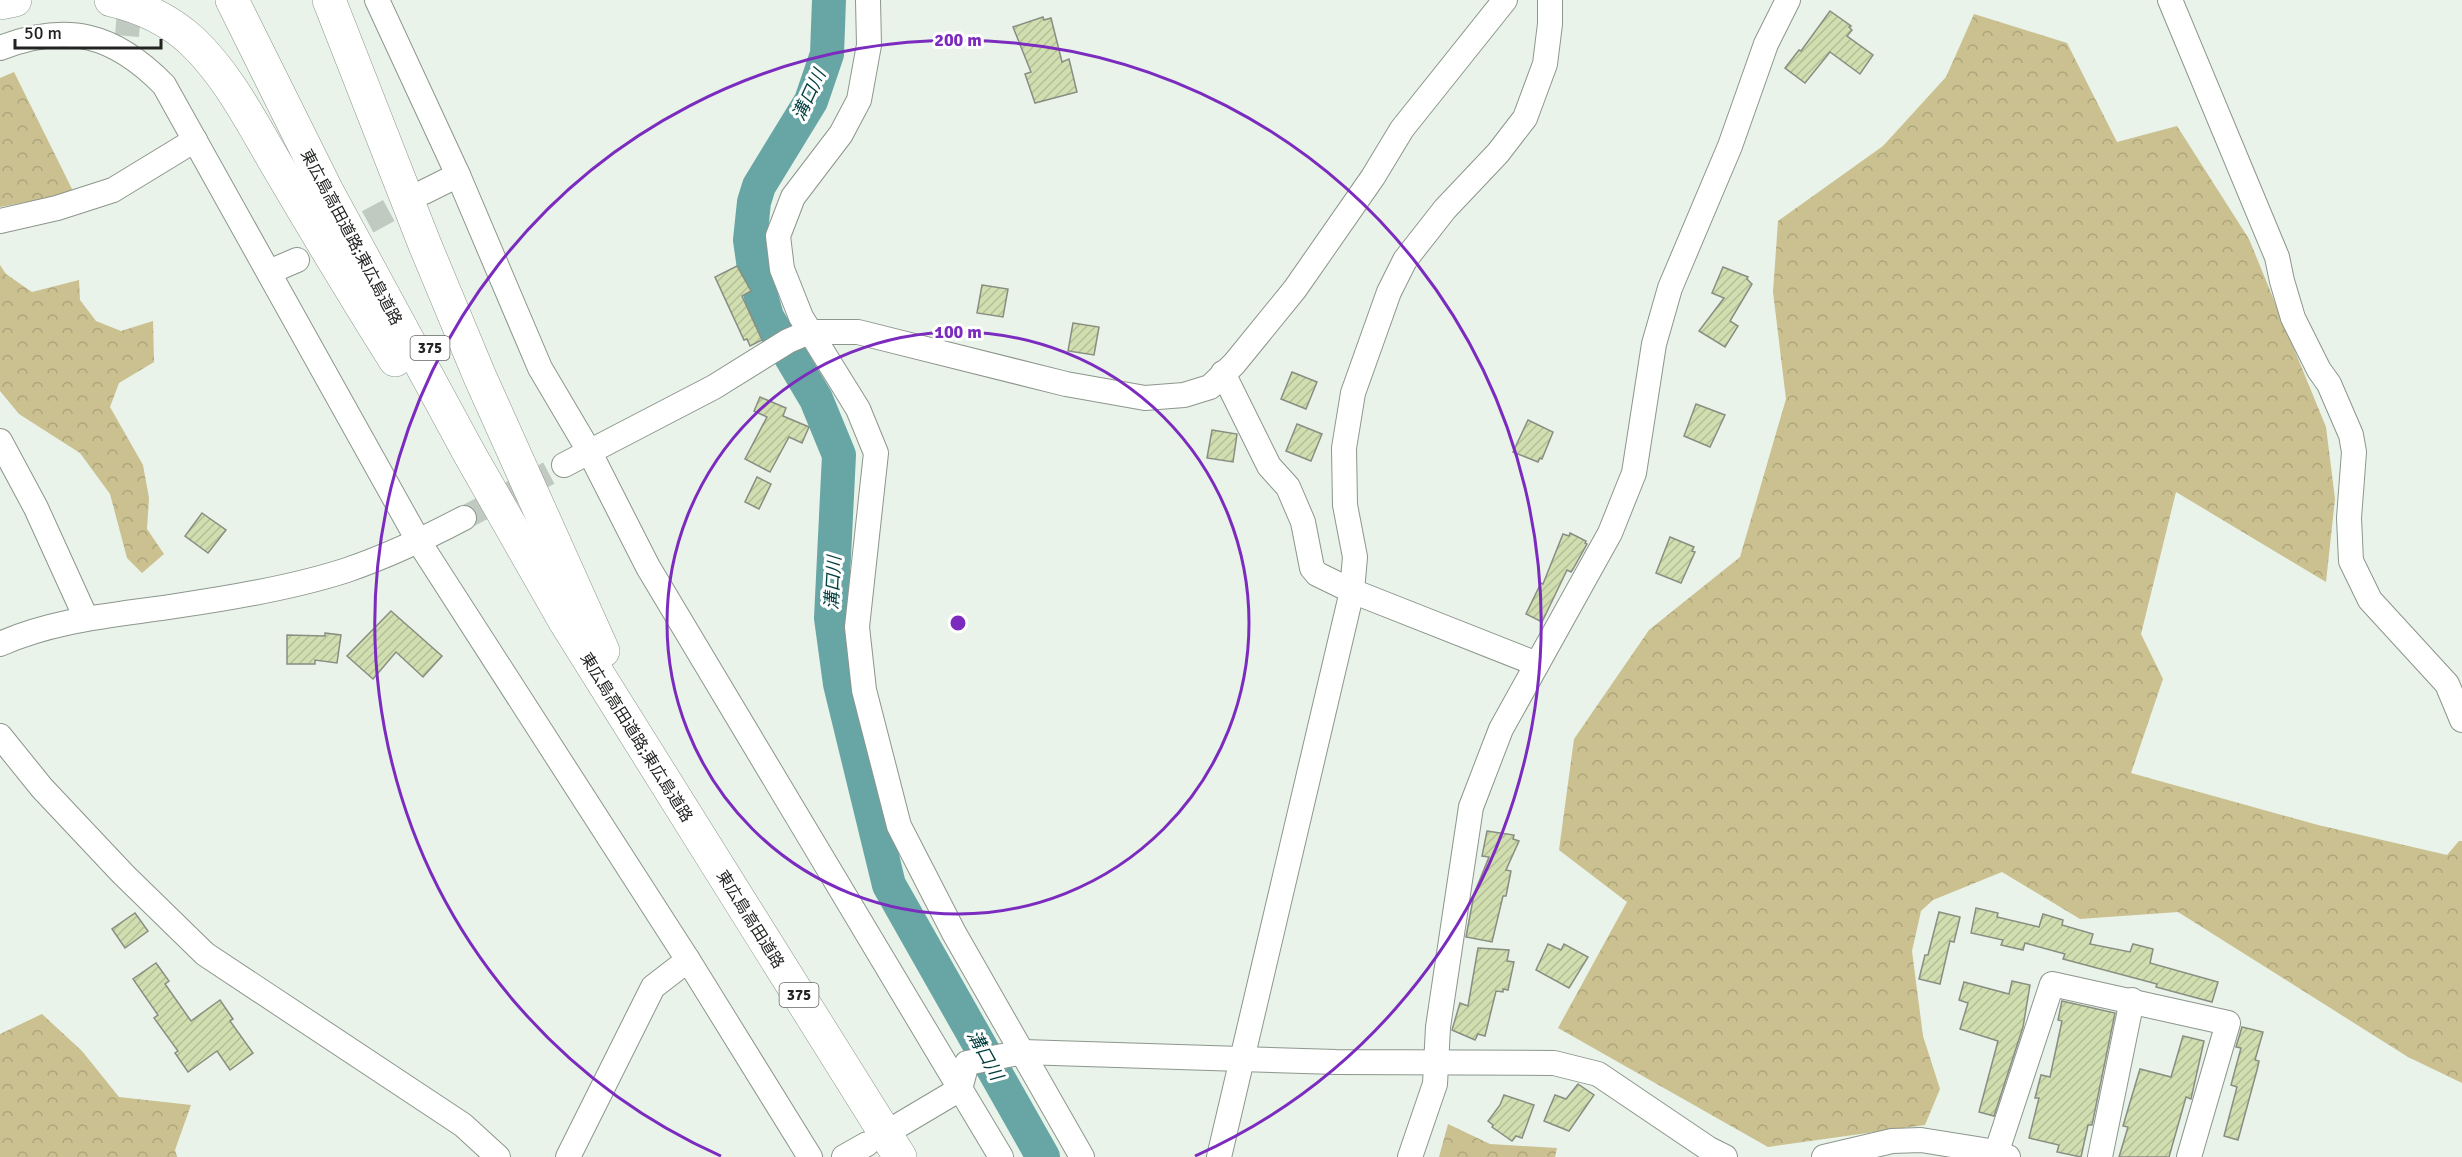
<svg xmlns="http://www.w3.org/2000/svg" width="2462" height="1157" viewBox="0 0 2462 1157" font-family="Signika,'Noto Sans JP',sans-serif">
  <style>
    .forest { fill: url(#forest-crowns) }
    .lines { fill: none; stroke-linecap: round; stroke-linejoin: round }
    .river { stroke: #67a6a5; stroke-width: 34 }
    .building { fill: url(#building-hatch); stroke: #898d82; stroke-width: 1.5 }
    .minor-tunnel { stroke: #c1cac1; stroke-width: 24; stroke-dasharray: 24 12; stroke-linecap: butt }
    .minor-casing { stroke: #8c968c; stroke-width: 26 }
    .highway-casing { stroke: #8c968c; stroke-width: 34 }
    .minor { stroke: #fff; stroke-width: 24 }
    .highway { stroke: #fff; stroke-width: 33 }
    .ring { fill: none; stroke: #7b2cbf; stroke-width: 3 }
    .labels { text-anchor: middle; stroke-width: 6; stroke-linejoin: round; paint-order: stroke }
    .shield { fill: #fff; stroke: #646664; stroke-width: 1.5 }
    .shield-label { font-size: 15px; font-weight: bold; fill: #212421 }
    .street-label { font-size: 16px; fill: #212421; stroke: #fff }
    .water-label { font-size: 18px; font-style: italic; fill: #003e3e; stroke: #fff }
    .centre { fill: #7b2cbf; stroke: #fff; stroke-width: 3 }
    .ring-label { font-size: 18px; text-anchor: middle; font-weight: bold; fill: #7b2cbf; stroke: #fff; stroke-width: 6; stroke-linejoin: round; paint-order: stroke }
  </style>
  <defs>
    <pattern id="forest-crowns" width="20" height="18" patternUnits="userSpaceOnUse" patternTransform="scale(1.5)"><rect width="20" height="18" fill="#cac090"/><path d="M2 6a3 3 0 1 1 6 0M12 15a3 3 0 1 1 6 0" fill="none" stroke="#ada57c"/></pattern>
    <pattern id="building-hatch" width="6" height="6" patternUnits="userSpaceOnUse" patternTransform="scale(1.5)"><rect width="6" height="6" fill="#d1dfb0"/><path d="M-1 1l2-2M0 6l6-6M5 7l2-2" fill="none" stroke="#b3bf97"/></pattern>
  </defs>
  <rect width="100%" height="100%" fill="#e9f3e9"/>
  <g class="forest">
    <polygon points="1974,14 2067,43 2117,142 2177,126 2249,239 2326,427 2335,499 2326,582 2176,492 2141,634 2163,679 2131,773 2318,825 2447,855 2459,841 2462,841 2462,1083 2408,1057 2178,912 2080,919 2002,872 1933,900 1921,911 1912,951 1923,1036 1940,1089 1925,1125 1768,1147 1558,1028 1627,902 1559,850 1574,739 1649,630 1740,557 1786,399 1773,292 1778,221 1883,146 1946,77"/>
    <polygon points="14,72 74,193 0,207 0,78"/>
    <polygon points="0,265 6,274 32,292 79,280 80,300 96,321 121,331 153,321 154,362 119,383 110,407 143,465 149,498 147,529 164,554 142,573 127,558 110,494 80,453 19,414 0,391"/>
    <polygon points="42,1014 82,1051 119,1097 191,1105 175,1150 177,1157 0,1157 0,1034"/>
    <polygon points="1448,1124 1490,1144 1557,1148 1555,1157 1439,1157"/>
  </g>
  <g class="lines">
    <polyline class="river" points="829,0 827,54 811,101 759,186 754,202 750,240 755,275 767,317 816,399 839,455 831,618 840,684 889,885 1043,1157"/>
  </g>
  <g class="building">
    <polygon points="1830,11 1851,26 1849,27 1852,30 1847,36 1873,55 1860,74 1830,52 1805,83 1785,68 1799,50 1801,51"/>
    <polygon points="1043,17 1044,20 1051,18 1062,62 1069,59 1077,92 1035,103 1025,74 1031,72 1013,27"/>
    <polygon points="737,266 751,291 742,296 762,340 750,346 747,339 744,340 715,277"/>
    <polygon points="1723,267 1748,277 1747,279 1752,284 1730,321 1738,326 1725,347 1699,331 1724,298 1712,293"/>
    <polygon points="982,285 1008,289 1003,317 977,313"/>
    <polygon points="1073,323 1099,327 1094,355 1068,351"/>
    <polygon points="1292,372 1317,382 1306,409 1281,399"/>
    <polygon points="760,397 786,408 783,416 809,427 802,443 789,437 770,472 745,459 767,417 754,411"/>
    <polygon points="1696,404 1725,415 1710,447 1684,436"/>
    <polygon points="1528,420 1553,432 1542,459 1540,458 1538,462 1513,452"/>
    <polygon points="1297,424 1322,434 1311,461 1286,451"/>
    <polygon points="1212,430 1237,434 1233,462 1207,458"/>
    <polygon points="757,477 771,484 759,509 745,502"/>
    <polygon points="202,513 226,530 208,553 185,536"/>
    <polygon points="1570,533 1586,541 1585,543 1587,544 1573,569 1571,572 1567,570 1542,622 1526,614 1541,583 1543,584 1563,534 1569,536"/>
    <polygon points="1670,537 1694,547 1692,551 1695,552 1681,583 1656,573"/>
    <polygon points="391,611 442,656 423,677 396,652 373,679 347,656"/>
    <polygon points="325,633 341,635 337,663 315,660 315,664 287,664 287,635 325,636"/>
    <polygon points="1487,831 1514,835 1513,839 1519,841 1506,870 1511,871 1506,896 1503,896 1492,942 1466,937 1474,894 1489,857 1482,856"/>
    <polygon points="1976,908 1998,913 1997,917 2039,927 2043,914 2063,920 2062,925 2093,934 2090,944 2130,952 2133,944 2153,949 2150,963 2218,982 2212,1002 2156,987 2157,984 2063,959 2065,954 2025,943 2023,950 2001,945 2003,940 1971,933"/>
    <polygon points="1939,912 1960,917 1954,942 1950,941 1940,984 1919,979 1925,955 1928,955"/>
    <polygon points="135,913 148,931 125,948 112,929"/>
    <polygon points="1548,944 1561,950 1564,944 1588,957 1569,988 1536,970"/>
    <polygon points="1478,948 1509,950 1507,961 1514,962 1508,990 1503,989 1503,992 1496,991 1485,1036 1478,1034 1475,1040 1452,1030 1460,1003 1468,1006"/>
    <polygon points="156,963 169,981 165,984 191,1021 220,1000 233,1019 230,1021 253,1053 230,1070 217,1051 188,1072 175,1053 178,1051 154,1018 158,1015 133,979"/>
    <polygon points="2012,981 2030,985 2023,1027 1994,1116 1979,1112 1998,1041 1960,1029 1968,1003 1959,1000 1964,982 2009,994"/>
    <polygon points="2062,1001 2115,1013 2092,1125 2088,1125 2081,1157 2057,1152 2059,1145 2029,1138 2039,1098 2035,1098 2041,1075 2050,1077 2062,1021 2058,1020"/>
    <polygon points="2242,1027 2263,1032 2255,1060 2259,1061 2257,1070 2238,1140 2224,1136 2237,1087 2231,1085 2241,1048 2236,1047"/>
    <polygon points="2183,1036 2204,1041 2191,1099 2186,1097 2169,1157 2119,1157 2128,1127 2123,1126 2140,1069 2171,1077"/>
    <polygon points="1578,1084 1594,1095 1569,1131 1544,1121 1555,1095 1566,1099"/>
    <polygon points="1504,1095 1534,1105 1522,1138 1516,1136 1512,1141 1492,1127 1493,1125 1488,1121 1500,1105"/>
  </g>
  <g class="lines">
    <g class="minor-tunnel">
      <polyline points="127,36 130,0"/>
      <polyline points="336,239 421,193"/>
      <polyline points="464,518 564,465"/>
    </g>
    <g class="minor-casing">
      <g id="minor">
        <polyline points="377,0 458,175 540,368 589,451 648,567 1001,1157"/>
        <polyline points="868,0 869,45 859,100 841,134 793,197 778,236 782,269 801,317 858,409 876,453 857,627 864,690 899,826 954,933 1082,1157"/>
        <polyline points="2170,0 2277,257 2282,281 2293,318 2319,370 2329,384 2351,435 2354,452 2349,518 2351,561 2370,600 2447,684 2462,720"/>
        <path d="M0,48C68,22 114,34 164,85L419,542L688,960L810,1157"/>
        <polyline points="424,192 458,175"/>
        <polyline points="0,221 57,208 113,190 195,140"/>
        <polyline points="269,272 297,260"/>
        <polyline points="1223,373 1269,466 1288,487 1303,522 1312,568 1317,574 1352,591 1537,664"/>
        <polyline points="0,441 36,508 86,618"/>
        <polyline points="564,465 714,387 788,341 809,332 858,332 1066,384 1145,398 1184,395 1210,387 1234,364 1295,289 1373,177 1402,129 1505,0"/>
        <path d="M0,644C58,618 120,615 182,605C237,597 295,587 347,570C388,556 426,538 464,518"/>
        <polyline points="0,736 42,788 123,874 205,954 463,1125 498,1157"/>
        <polyline points="901,1124 960,1089 967,1063 1023,1052 1336,1062 1554,1063 1598,1074 1709,1149 1725,1157"/>
        <polyline points="568,1157 653,987 688,960"/>
        <polyline points="844,1157 867,1144"/>
        <polyline points="1219,1157 1352,591 1355,557 1345,505 1344,448 1353,393 1389,292 1405,260 1445,209 1498,153 1525,118 1545,64 1550,24 1550,0"/>
        <polyline points="1410,1157 1435,1084 1438,1027 1471,807 1501,729 1610,533 1634,473 1654,344 1670,288 1730,146 1766,44 1788,0"/>
        <polyline points="1824,1157 1892,1141 1921,1140 1996,1152 2008,1157"/>
        <polyline points="1995,1157 2052,984 2228,1023 2189,1157"/>
        <polyline points="2100,1157 2132,1000"/>
      </g>
    </g>
    <g class="highway-casing">
      <g id="highway">
        <path d="M111,0C142,7 168,19 192,41C230,77 254,127 281,172C318,235 356,298 395,360"/>
        <polyline points="232,0 327,191 469,453 566,623 900,1157"/>
        <polyline points="329,0 425,245 480,377 603,651"/>
        <polyline points="0,3 15,0"/>
      </g>
    </g>
    <use href="#minor" class="minor"/>
    <use href="#highway" class="highway"/>
  </g>
  <g class="ring">
    <circle cx="958" cy="623" r="291"/>
    <path d="M721 1156A583 583 0 1 1 1195 1156"/>
  </g>
  <g class="labels">
    <g class="shield">
      <rect x="410.5" y="336" width="39" height="24" rx="4.5"/>
      <rect x="779.5" y="983" width="39" height="24" rx="4.5"/>
    </g>
    <g class="shield-label">
      <text x="430" y="353">375</text>
      <text x="799" y="1000">375</text>
    </g>
    <g class="street-label">
      <text transform="translate(352 237) rotate(62)" y="6">東広島高田道路;東広島道路</text>
      <text transform="translate(637 737) rotate(58)" y="6">東広島高田道路;東広島道路</text>
      <text transform="translate(751 919) rotate(58)" y="6">東広島高田道路</text>
    </g>
    <g class="water-label">
      <text transform="translate(809 95) rotate(-65)" y="6">溝口川</text>
      <text transform="translate(833 583) rotate(-87)" y="6">溝口川</text>
      <text transform="translate(985 1055) rotate(61)" y="6">溝口川</text>
    </g>
  </g>
  <circle cx="958" cy="623" r="9" class="centre"/>
  <g class="ring-label">
    <text x="958" y="46">200 m</text>
    <text x="958" y="338">100 m</text>
  </g>
  <path d="M15 39v9h146v-9" fill="none" stroke="#212421" stroke-width="3"/>
  <text x="24" y="39" font-size="18" fill="#212421" stroke="#ffffff" stroke-width="4.5" paint-order="stroke">50 m</text>
</svg>
